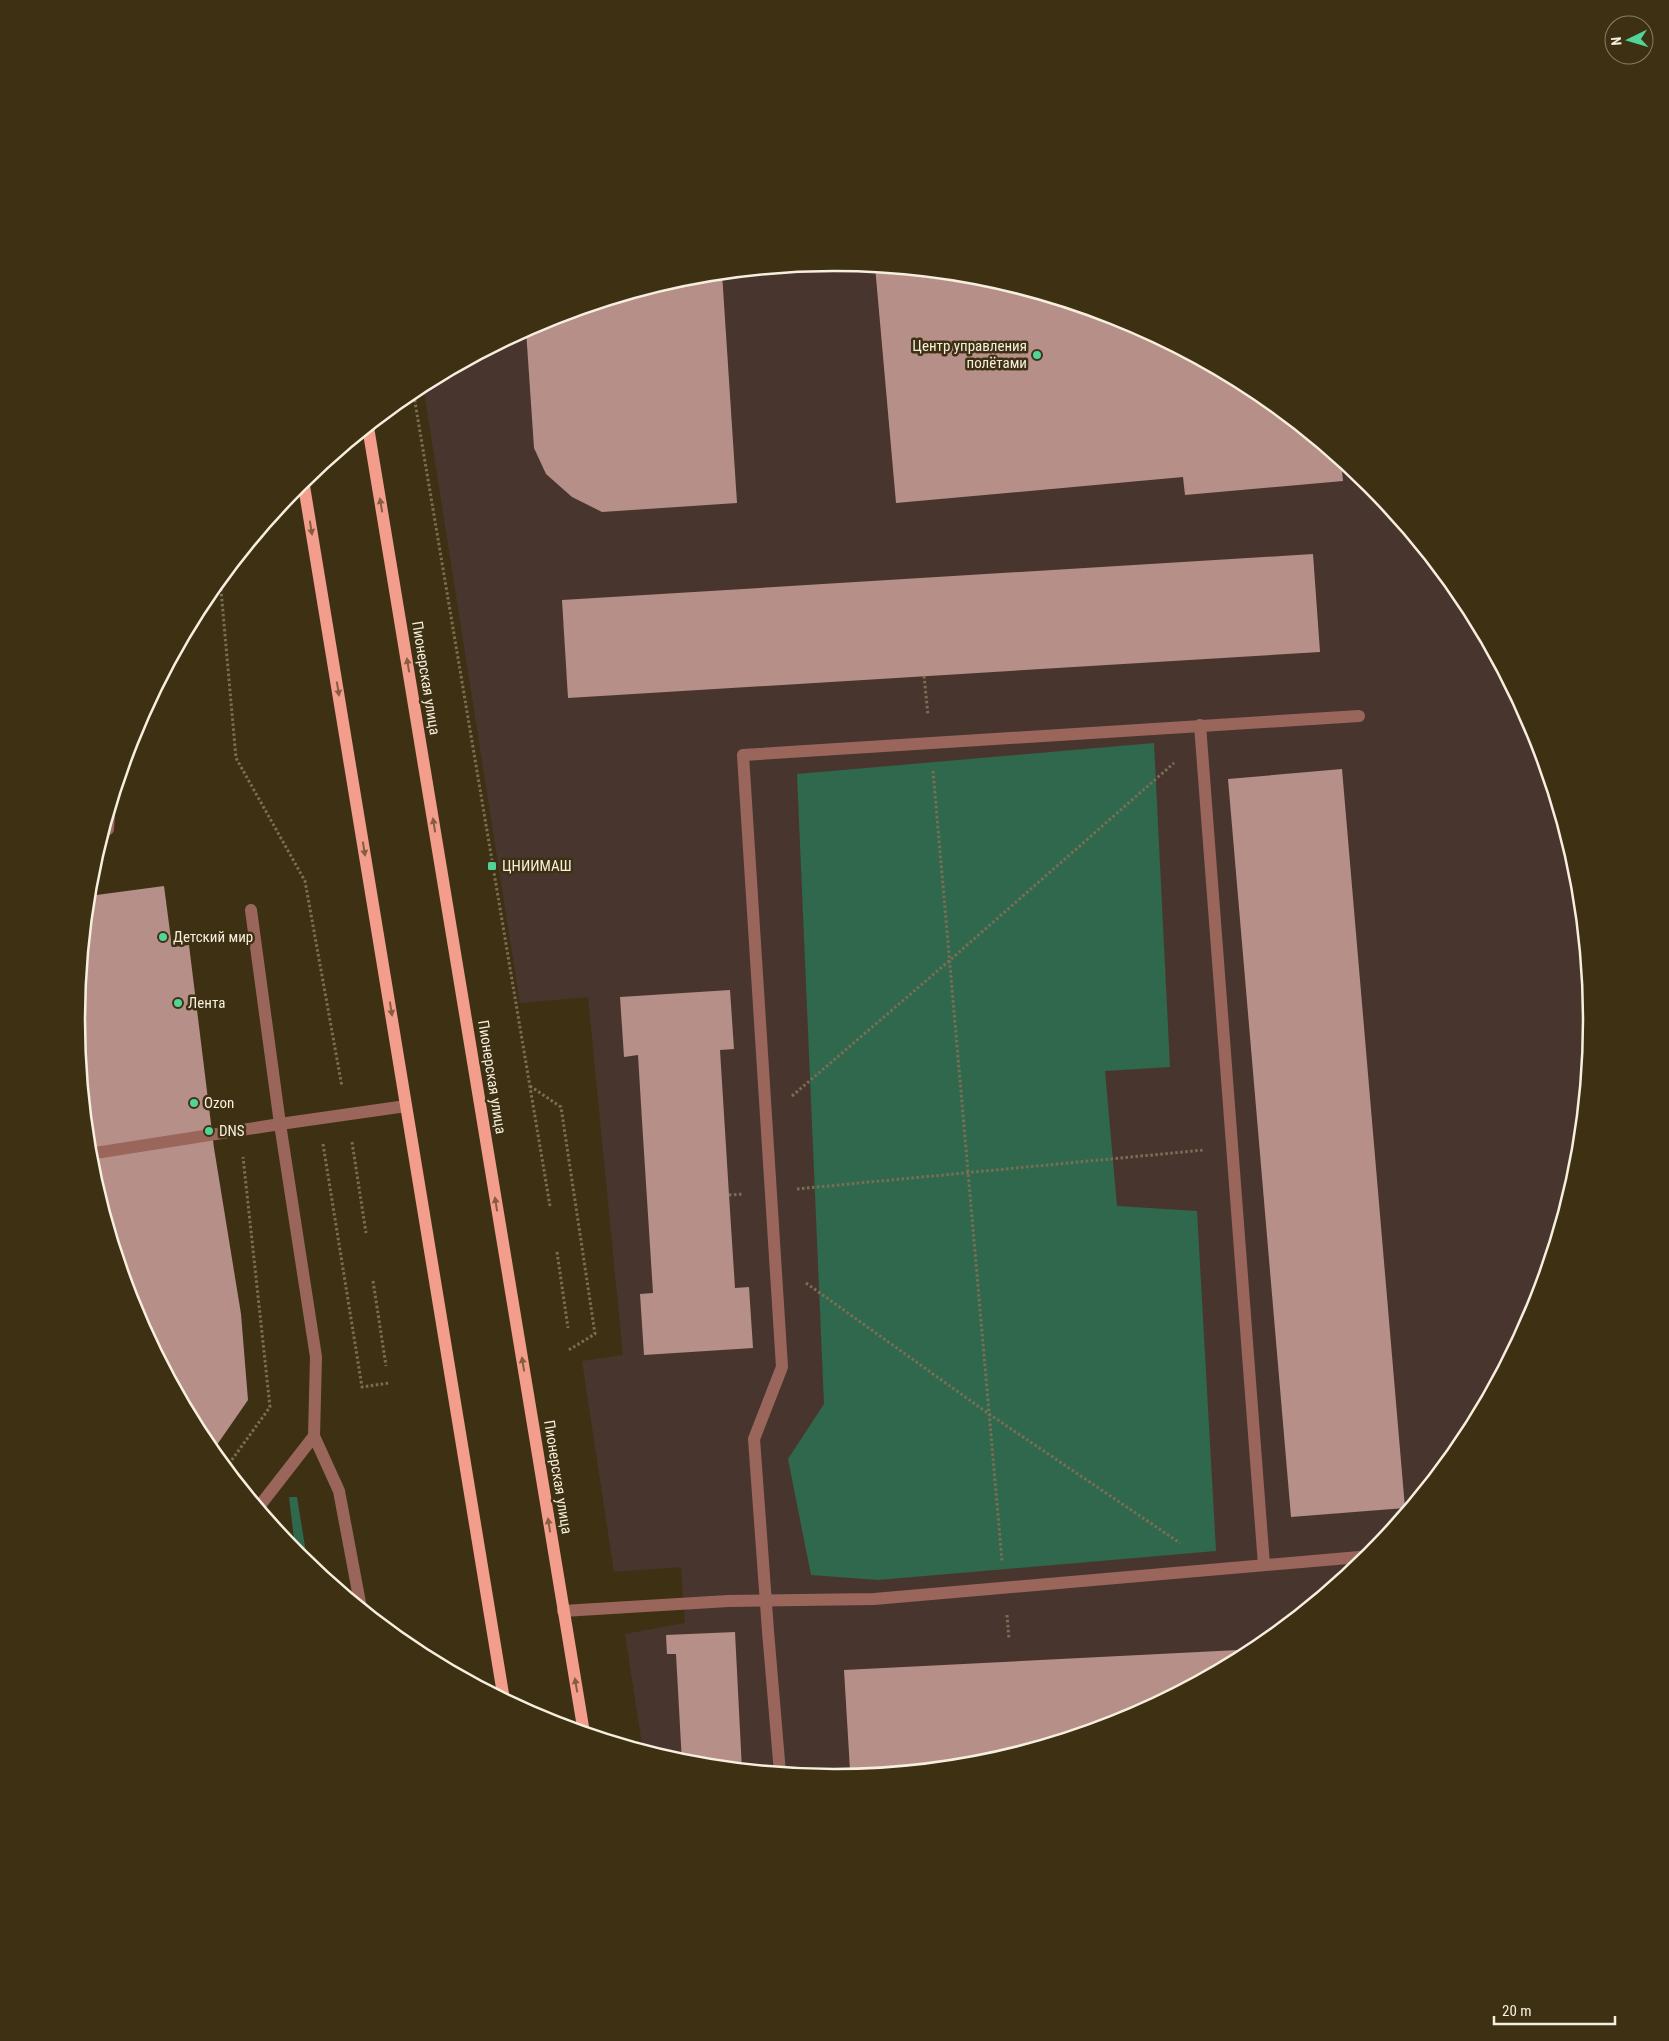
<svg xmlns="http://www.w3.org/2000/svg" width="1669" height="2041" viewBox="0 0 1669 2041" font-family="'Roboto Condensed',sans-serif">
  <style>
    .industrial { fill: #48362e }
    .green { fill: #2f684d }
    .building { fill: #b68f89 }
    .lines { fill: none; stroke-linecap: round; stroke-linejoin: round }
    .path { stroke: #7a6e54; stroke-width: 3; stroke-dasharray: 2.5 2.5; stroke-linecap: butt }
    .minor { stroke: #9a665b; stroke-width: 12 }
    .major { stroke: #f39d8c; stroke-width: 12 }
    .oneway { fill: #865c43 }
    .poi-dot { fill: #52d397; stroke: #3e3113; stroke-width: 2 }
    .labels { text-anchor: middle; stroke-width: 5; stroke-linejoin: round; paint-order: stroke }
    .poi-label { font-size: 15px; fill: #f7efde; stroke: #3e3113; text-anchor: start }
    .street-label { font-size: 15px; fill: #f7efde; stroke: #3e3113 }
    .rim { fill: none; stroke: #f7efde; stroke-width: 2.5 }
  </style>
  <rect width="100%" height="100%" fill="#3e3113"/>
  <polygon class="industrial" points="835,262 983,277 1125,320 1256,390 1371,485 1465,599 1535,731 1578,873 1593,1021 1578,1169 1535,1311 1465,1442 1370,1557 1256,1651 1124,1721 982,1764 834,1779 686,1764 643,1751 625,1634 685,1623 681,1567 614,1572 582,1361 623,1355 588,997 520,1003 423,385 545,320 687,277"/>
  <g class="green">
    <polygon points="1154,743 1170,1067 1105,1071 1117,1206 1197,1211 1216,1551 878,1580 811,1575 788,1459 824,1404 797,774"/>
    <polygon points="289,1497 297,1497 308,1565 291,1548 295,1547"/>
  </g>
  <g class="building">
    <polygon points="875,266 983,277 1125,320 1256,390 1341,460 1343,481 1185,495 1183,477 896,503"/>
    <polygon points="722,273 737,503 602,512 572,497 546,474 534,448 526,330 545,320 687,277"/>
    <polygon points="1313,554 1320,652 568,698 562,600"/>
    <polygon points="1342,769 1405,1508 1291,1517 1228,779"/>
    <polygon points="164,886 172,947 189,945 214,1148 241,1314 248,1400 212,1452 204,1442 134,1310 104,1212 98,1163 90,1164 76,1020 89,896"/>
    <polygon points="730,990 734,1049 720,1050 729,1195 735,1288 749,1287 753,1348 644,1355 640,1294 653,1293 642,1121 638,1055 624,1057 620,997"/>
    <polygon points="735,1632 742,1770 682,1763 676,1654 667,1654 666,1635"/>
    <polygon points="1258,1649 1124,1721 987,1763 850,1770 844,1670"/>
  </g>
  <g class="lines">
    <g class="path">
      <polyline points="413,390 550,1206"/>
      <polyline points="220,579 236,758 305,881 342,1087"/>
      <polyline points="924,676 928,715"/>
      <polyline points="933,771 1002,1561"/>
      <polyline points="530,1086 561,1107 595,1334 567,1351"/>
      <polyline points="792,1096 949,961 1174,763"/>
      <polyline points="352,1142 366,1233"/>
      <polyline points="323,1144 362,1387 389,1383"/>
      <polyline points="797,1189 1204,1150"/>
      <polyline points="729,1195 744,1194"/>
      <polyline points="557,1252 568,1328"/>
      <polyline points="373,1281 386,1366"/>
      <polyline points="806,1283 989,1414 1180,1543"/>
      <polyline points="226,1468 270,1407 243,1157"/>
      <polyline points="1007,1615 1009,1639"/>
    </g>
    <g class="minor">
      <polyline points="1200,725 1264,1565"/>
      <polyline points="104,829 108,829 109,814"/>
      <polyline points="251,910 280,1124 406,1106"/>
      <polyline points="89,1154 280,1124 316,1357 314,1436 258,1508"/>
      <polyline points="314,1436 339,1491 361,1608"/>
      <polyline points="563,1611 728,1601 874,1599 1371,1556"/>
      <polyline points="780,1773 768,1631 754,1439 782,1367 743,755 1359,716"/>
    </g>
    <g class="major">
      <polyline points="368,427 584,1733"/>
      <polyline points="303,480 504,1700"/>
    </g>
  </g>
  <defs><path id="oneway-solid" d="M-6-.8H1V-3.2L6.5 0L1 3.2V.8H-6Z" transform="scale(1.25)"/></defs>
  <g class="oneway">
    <use href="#oneway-solid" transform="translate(381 505) rotate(-99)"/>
    <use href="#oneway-solid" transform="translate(311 528) rotate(81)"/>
    <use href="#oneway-solid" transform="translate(408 665) rotate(-99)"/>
    <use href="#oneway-solid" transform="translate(338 689) rotate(81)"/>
    <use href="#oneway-solid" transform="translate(434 825) rotate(-99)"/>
    <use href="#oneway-solid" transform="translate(364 849) rotate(81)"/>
    <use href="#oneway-solid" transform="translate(391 1009) rotate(81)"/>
    <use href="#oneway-solid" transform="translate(496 1204) rotate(-99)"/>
    <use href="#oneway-solid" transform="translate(523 1364) rotate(-99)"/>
    <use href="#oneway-solid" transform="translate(549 1525) rotate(-99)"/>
    <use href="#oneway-solid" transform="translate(576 1685) rotate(-100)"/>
  </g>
  <g class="poi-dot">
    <circle cx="1037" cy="355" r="5"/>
    <rect x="487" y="861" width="10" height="10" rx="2.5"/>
    <circle cx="163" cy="937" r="5"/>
    <circle cx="178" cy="1003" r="5"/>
    <circle cx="194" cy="1103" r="5"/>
    <circle cx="209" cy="1131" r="5"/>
  </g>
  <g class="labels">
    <g class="poi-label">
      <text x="1027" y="351" text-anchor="end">Центр управления<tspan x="1027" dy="17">полётами</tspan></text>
      <text x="502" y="871">ЦНИИМАШ</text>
      <text x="173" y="942">Детский мир</text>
      <text x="188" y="1008">Лента</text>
      <text x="204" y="1108">Ozon</text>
      <text x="219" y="1136">DNS</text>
    </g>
    <g class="street-label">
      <text transform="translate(426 678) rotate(81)" y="5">Пионерская улица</text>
      <text transform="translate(492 1077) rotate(81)" y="5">Пионерская улица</text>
      <text transform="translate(558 1477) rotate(81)" y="5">Пионерская улица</text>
    </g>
  </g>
  <path d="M0 0H1669V2041H0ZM85 1020a749 749 0 1 1 1498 0a749 749 0 1 1-1498 0Z" fill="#3e3113" fill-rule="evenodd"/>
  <path class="rim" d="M85 1020a749 749 0 1 1 1498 0a749 749 0 1 1-1498 0Z"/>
  <g transform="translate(1629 40) rotate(265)"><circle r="24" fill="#3e3113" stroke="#887d64"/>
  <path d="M0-4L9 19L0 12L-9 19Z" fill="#52d397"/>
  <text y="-8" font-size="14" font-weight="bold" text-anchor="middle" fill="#f7efde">N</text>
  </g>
  <path d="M1494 2016v8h121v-8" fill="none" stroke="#f7efde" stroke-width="2.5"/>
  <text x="1502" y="2016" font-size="15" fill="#f7efde" stroke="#3e3113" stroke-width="4" paint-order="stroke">20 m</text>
</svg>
